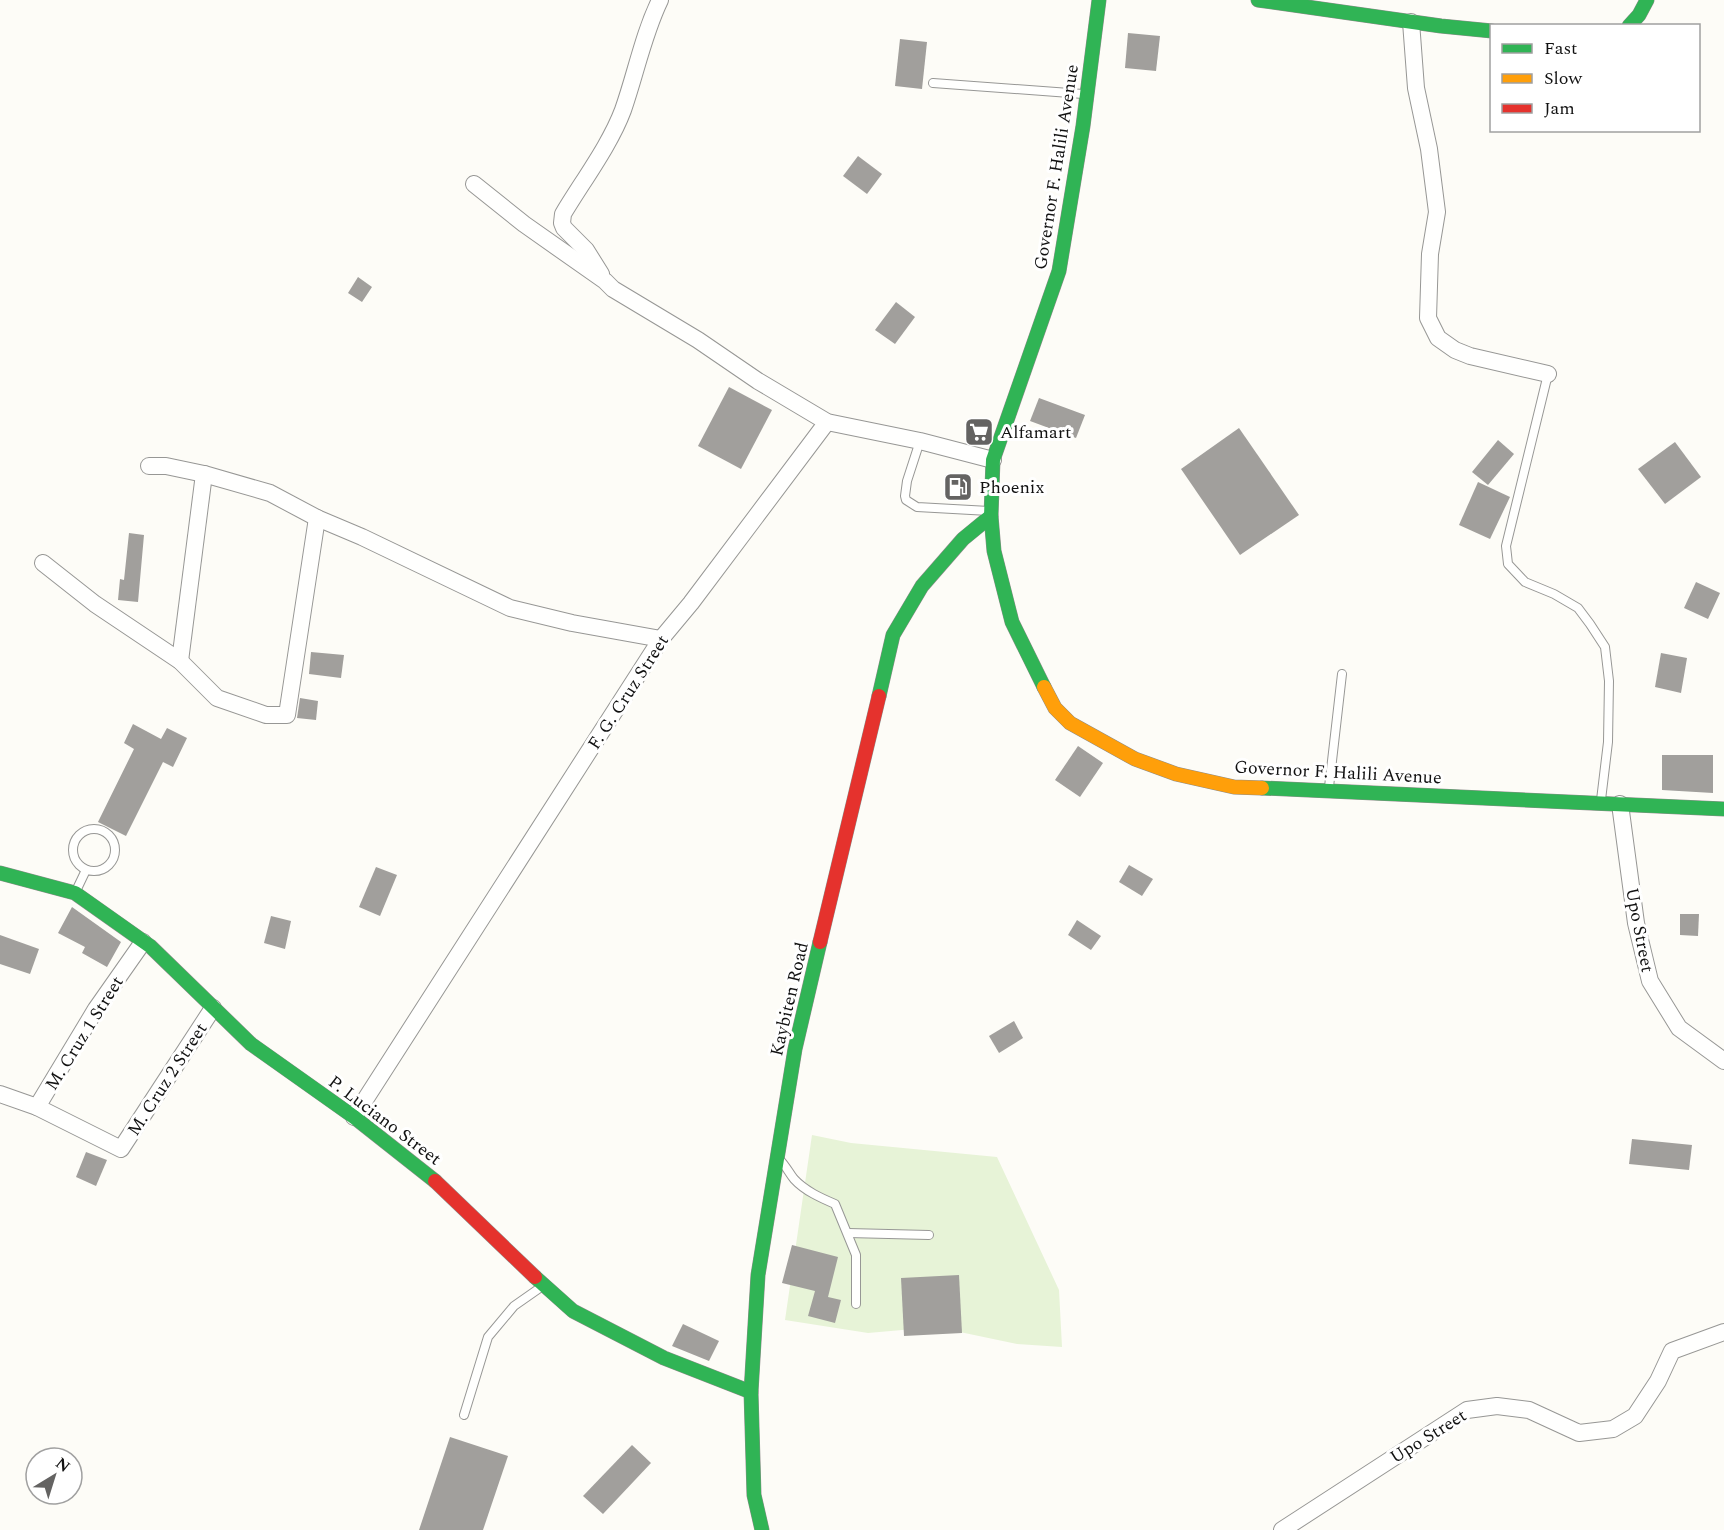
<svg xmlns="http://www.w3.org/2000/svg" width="1724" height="1530" viewBox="0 0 1724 1530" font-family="Spectral,serif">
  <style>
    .green { fill: #e7f3d7 }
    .building { fill: #a19f9c }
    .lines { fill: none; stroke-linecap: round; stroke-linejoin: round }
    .lane-casing { stroke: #979795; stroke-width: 10 }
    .street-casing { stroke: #979795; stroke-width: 18 }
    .fast-casing { stroke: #8e8d8b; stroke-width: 15 }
    .slow-casing { stroke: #8e8d8b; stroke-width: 15 }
    .jam-casing { stroke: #8e8d8b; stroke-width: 15 }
    .lane { stroke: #fffffe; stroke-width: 8 }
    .street { stroke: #fffffe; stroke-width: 16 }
    .fast { stroke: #30b455; stroke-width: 14 }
    .slow { stroke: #ff9f0a; stroke-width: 14 }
    .jam { stroke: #e5322d; stroke-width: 14 }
    .labels { text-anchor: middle; stroke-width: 6; stroke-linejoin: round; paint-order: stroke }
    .street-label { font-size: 18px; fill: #111; stroke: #fff }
    .poi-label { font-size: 18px; fill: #111; stroke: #fff; text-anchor: start }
  </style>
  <rect width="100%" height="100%" fill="#fdfcf7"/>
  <polygon class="green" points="812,1135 851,1143 997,1157 1059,1290 1062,1347 1017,1344 936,1327 868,1333 785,1320"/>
  <g class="building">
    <polygon points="1128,33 1160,36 1156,71 1125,68"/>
    <polygon points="900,39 927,42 922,89 895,86"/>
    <polygon points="858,156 882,174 867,194 843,176"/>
    <polygon points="358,277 372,287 362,302 348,293"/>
    <polygon points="896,302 915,317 895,344 875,330"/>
    <polygon points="729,387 772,410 741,469 698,446"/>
    <polygon points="1039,398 1085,415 1076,438 1030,421"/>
    <polygon points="1239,428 1299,515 1240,555 1181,469"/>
    <polygon points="1498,440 1514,454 1488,485 1472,472"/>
    <polygon points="1675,442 1701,477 1665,504 1638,469"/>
    <polygon points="1478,482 1510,497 1490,539 1459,525"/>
    <polygon points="129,533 144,535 138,602 118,600 120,579 124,580"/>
    <polygon points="1696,582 1720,593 1708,619 1684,608"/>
    <polygon points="311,652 344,655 341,678 309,674"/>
    <polygon points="1661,653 1687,658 1681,693 1655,687"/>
    <polygon points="300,698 318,701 316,720 297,718"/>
    <polygon points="133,724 161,739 167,728 187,738 173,767 163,762 126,836 98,822 134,749 124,743"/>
    <polygon points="1078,746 1103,763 1080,797 1055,780"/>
    <polygon points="1662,755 1713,755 1713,793 1662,790"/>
    <polygon points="1129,865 1153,879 1142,896 1119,882"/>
    <polygon points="376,867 397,875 380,916 359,907"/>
    <polygon points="72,907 121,942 107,967 82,953 85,947 58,933"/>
    <polygon points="1680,914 1699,914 1698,936 1680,935"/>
    <polygon points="271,916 291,921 285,949 264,943"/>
    <polygon points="1077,920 1101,936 1091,950 1068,935"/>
    <polygon points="0,935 39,949 30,974 0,964"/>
    <polygon points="1014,1021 1023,1038 999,1053 989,1036"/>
    <polygon points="1632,1139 1692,1145 1689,1170 1629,1164"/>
    <polygon points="86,1152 107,1160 96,1186 76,1177"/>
    <polygon points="792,1245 838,1257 828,1297 841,1300 835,1323 808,1316 815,1291 782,1283"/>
    <polygon points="959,1275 962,1333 904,1336 901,1278"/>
    <polygon points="683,1324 719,1341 709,1361 672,1346"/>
    <polygon points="450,1437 508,1456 483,1530 419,1530"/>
    <polygon points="632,1445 651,1463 603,1514 583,1496"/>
  </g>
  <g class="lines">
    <g class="lane-casing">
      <g id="lane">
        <polyline points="933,83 1083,94"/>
        <polyline points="1548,374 1506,546 1508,564 1525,582 1554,594 1578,608 1590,624 1605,647 1609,681 1608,742 1601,800"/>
        <polyline points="920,441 907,481 905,496 906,500 917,507 989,511"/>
        <polyline points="1329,787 1342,674"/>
        <circle cx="94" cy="850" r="21"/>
        <polyline points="76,891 86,870"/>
        <path d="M780,1160C786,1166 789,1173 794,1179C805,1191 821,1198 835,1204L856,1255V1304"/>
        <polyline points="848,1233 929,1235"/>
        <polyline points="464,1415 488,1337 514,1306 544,1285"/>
      </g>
    </g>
    <g class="street-casing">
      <g id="street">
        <polyline points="1411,22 1416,88 1429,149 1437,212 1430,254 1428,318 1438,338 1455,350 1470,356 1548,374"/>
        <polyline points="474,184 524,224 605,281 613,289 698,340 758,381 827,422 920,441 993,460"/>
        <path d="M601,274L586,250L564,228L562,223L563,214C582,182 610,145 623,110C636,73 643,35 660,0"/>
        <polyline points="149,466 166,466 204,474 270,493 317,518 362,537 510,608 572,623 661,639"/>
        <polyline points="43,563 95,604 180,661 217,698 266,715 287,715 317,518"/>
        <polyline points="180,661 204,474"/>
        <polyline points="1620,804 1636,923 1650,981 1679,1028 1724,1061"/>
        <polyline points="143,942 96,1009 37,1107 121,1149 213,1008"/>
        <polyline points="0,1094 37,1107"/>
        <polyline points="354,1117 661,639 691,603 827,422"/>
        <polyline points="1282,1530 1467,1410 1497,1406 1529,1410 1579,1433 1613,1429 1635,1416 1658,1381 1672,1351 1724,1332"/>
      </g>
    </g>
    <g class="fast-casing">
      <g id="fast">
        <polyline points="1258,0 1441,26 1492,31"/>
        <polyline points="1629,26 1639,15 1647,0"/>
        <polyline points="1044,687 1012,622 994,551 991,516 993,460 1059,271 1083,126 1099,0"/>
        <polyline points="879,696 893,635 922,586 963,539 991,516"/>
        <polyline points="1262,788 1724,809"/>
        <polyline points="0,873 75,893 150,946 251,1044 354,1117 435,1181"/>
        <polyline points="535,1277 573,1311 664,1358 751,1392"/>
        <polyline points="762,1530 754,1495 751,1392 758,1275 795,1049 820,942"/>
      </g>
    </g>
    <g class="slow-casing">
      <polyline id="slow" points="1044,687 1055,708 1070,723 1135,759 1176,774 1234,787 1262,788"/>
    </g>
    <g class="jam-casing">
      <g id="jam">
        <polyline points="820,942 879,696"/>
        <polyline points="435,1181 535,1277"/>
      </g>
    </g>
    <use href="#lane" class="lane"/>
    <use href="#street" class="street"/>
    <use href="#fast" class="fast"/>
    <use href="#slow" class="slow"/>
    <use href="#jam" class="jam"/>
  </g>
  <defs>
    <g id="supermarket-square" transform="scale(1.5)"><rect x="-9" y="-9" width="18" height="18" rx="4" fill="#646362" stroke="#fff"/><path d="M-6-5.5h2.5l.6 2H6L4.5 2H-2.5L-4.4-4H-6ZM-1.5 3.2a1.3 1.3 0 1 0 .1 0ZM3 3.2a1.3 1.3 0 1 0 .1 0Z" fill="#fff"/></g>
    <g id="fuel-square" transform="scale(1.5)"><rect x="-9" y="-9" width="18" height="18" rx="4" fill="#646362" stroke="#fff"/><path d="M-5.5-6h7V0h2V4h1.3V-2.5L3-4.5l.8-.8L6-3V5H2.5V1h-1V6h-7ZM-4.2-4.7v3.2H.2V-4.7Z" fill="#fff"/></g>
  </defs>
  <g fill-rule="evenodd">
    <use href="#supermarket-square" x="979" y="432"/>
    <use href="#fuel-square" x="958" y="487"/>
  </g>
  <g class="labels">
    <g class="street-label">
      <text transform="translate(1056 167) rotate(-81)" y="6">Governor F. Halili Avenue</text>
      <text transform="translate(628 692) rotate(-57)" y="6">F. G. Cruz Street</text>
      <text transform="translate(1338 772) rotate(3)" y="6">Governor F. Halili Avenue</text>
      <text transform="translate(1640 930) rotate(79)" y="6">Upo Street</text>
      <text transform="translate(789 999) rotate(-77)" y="6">Kaybiten Road</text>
      <text transform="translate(84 1033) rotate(-58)" y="6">M. Cruz 1 Street</text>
      <text transform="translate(167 1079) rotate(-57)" y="6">M. Cruz 2 Street</text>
      <text transform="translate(385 1120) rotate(37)" y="6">P. Luciano Street</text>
      <text transform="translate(1428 1436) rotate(-32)" y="6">Upo Street</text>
    </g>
    <g class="poi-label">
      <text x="1000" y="438">Alfamart</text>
      <text x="979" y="493">Phoenix</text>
    </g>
  </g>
  <rect x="1490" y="24" width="210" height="108" fill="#ffffff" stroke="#a0a0a0" stroke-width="1.5"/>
  <rect x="1502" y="44" width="30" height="9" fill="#30b455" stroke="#a0a0a0" stroke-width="1.5"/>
  <text x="1544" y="54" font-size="18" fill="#111111">Fast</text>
  <rect x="1502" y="74" width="30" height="9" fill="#ff9f0a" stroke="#a0a0a0" stroke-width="1.5"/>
  <text x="1544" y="84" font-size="18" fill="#111111">Slow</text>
  <rect x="1502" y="104" width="30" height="9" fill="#e5322d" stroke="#a0a0a0" stroke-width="1.5"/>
  <text x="1544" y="114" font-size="18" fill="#111111">Jam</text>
  <g transform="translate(54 1476) rotate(38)"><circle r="28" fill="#ffffff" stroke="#a0a0a0" stroke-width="1.5"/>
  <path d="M0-4.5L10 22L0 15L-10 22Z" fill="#646362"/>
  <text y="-9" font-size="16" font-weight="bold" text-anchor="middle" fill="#111111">N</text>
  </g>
</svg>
